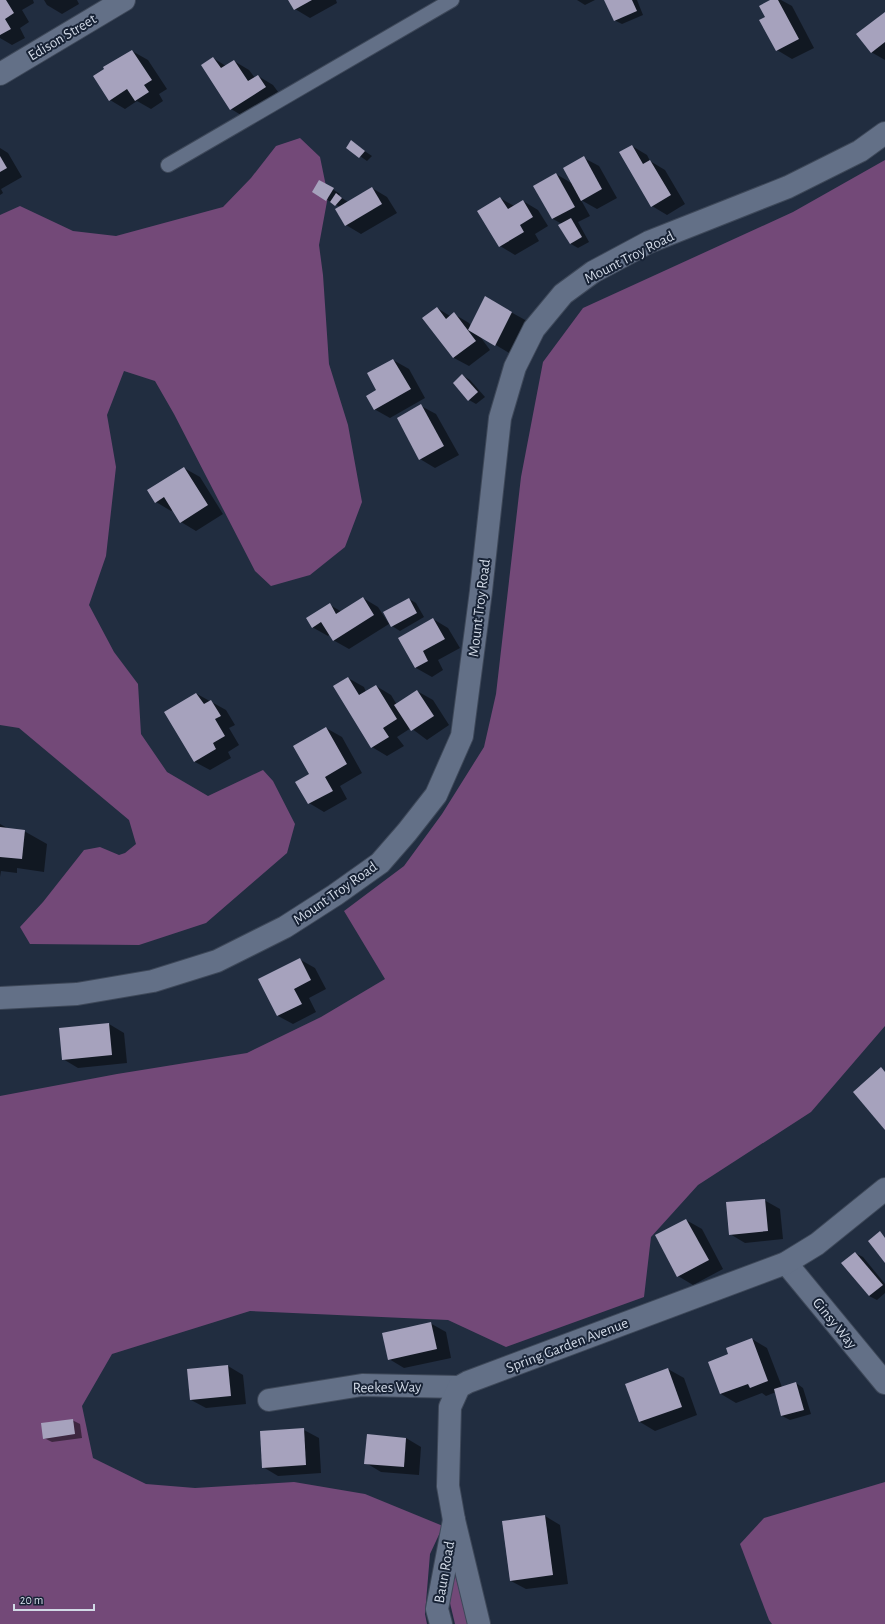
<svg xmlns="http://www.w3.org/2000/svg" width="885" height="1624" viewBox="0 0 885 1624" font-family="'Alegreya Sans',sans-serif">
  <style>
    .forest { fill: #734978 }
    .shadow { fill: #0007 }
    .building { fill: #a6a2bd }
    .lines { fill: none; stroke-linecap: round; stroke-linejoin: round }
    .service-casing { stroke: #3e4859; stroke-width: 16 }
    .minor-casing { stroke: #3e4859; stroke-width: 24 }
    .tertiary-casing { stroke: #3e4859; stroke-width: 24 }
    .service { stroke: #637087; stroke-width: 14 }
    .minor { stroke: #637087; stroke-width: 22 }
    .tertiary { stroke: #637087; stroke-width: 22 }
    .labels { text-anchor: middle; stroke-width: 4; stroke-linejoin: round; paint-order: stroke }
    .street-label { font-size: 15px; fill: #d2dae7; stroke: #182336 }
  </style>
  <rect width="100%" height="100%" fill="#212d40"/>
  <g class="forest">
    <polygon points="300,138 320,157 328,196 319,245 323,275 329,364 348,425 362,502 345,547 310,575 271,586 255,571 174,414 155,381 124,371 107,415 116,467 106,556 89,605 114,652 138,684 141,734 167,772 208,796 263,770 273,781 295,824 287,853 206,923 139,945 30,944 20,927 43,902 84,850 100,847 119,855 125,853 136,844 129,820 19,728 0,725 0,215 20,206 73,231 116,236 223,207 251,178 276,146"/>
    <polygon points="885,160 885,1026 811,1112 698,1185 651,1237 644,1297 506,1347 448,1320 250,1311 112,1354 82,1406 93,1458 146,1484 195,1488 294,1482 365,1494 443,1526 430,1554 425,1614 427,1624 0,1624 0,1096 117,1074 247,1053 321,1017 385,979 344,911 404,866 442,814 484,747 496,694 521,477 543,362 583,308 793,212"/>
    <polygon points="885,1482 885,1624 772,1624 769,1620 740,1544 764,1518"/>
    <polygon points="453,1567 468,1624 455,1624 450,1603"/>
  </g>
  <g class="shadow">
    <polygon points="0,0 33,0 34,3 22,10 29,22 20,28 25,38 12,45 0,38"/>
    <polygon points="44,0 77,0 79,4 62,14 47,5"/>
    <polygon points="290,0 336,0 337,3 310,18 295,9"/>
    <polygon points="577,0 595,0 585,5"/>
    <polygon points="605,0 637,0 643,15 622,24 614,20"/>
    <polygon points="772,0 781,0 792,6 814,48 792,59 777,50 766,17"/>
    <polygon points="885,13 885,60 871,52"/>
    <polygon points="132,51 148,60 167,89 159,94 163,101 151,109 137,101 125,109 110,100"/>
    <polygon points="213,58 226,66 234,61 249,70 255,78 258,76 273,85 281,96 246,118 231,109"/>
    <polygon points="351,142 372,156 367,161 347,147"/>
    <polygon points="632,146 647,155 650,161 665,170 685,204 667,215 652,206"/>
    <polygon points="0,148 8,153 22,177 1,189 3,193 0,195"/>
    <polygon points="584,158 599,166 617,198 597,209 581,200 590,216 578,222 589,242 578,248 571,244 560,226 562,224 553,219 535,186 556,174 573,184"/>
    <polygon points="320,181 340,194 339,196 348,202 372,188 387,197 397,213 361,234 346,225 340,207 313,192"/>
    <polygon points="500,198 514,206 523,201 538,210 548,226 535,234 539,241 515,255 500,246 479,212"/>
    <polygon points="485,298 527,321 511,354 479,335 490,350 469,366 454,358 424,318 437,308 450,316 454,314 469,323 471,326"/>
    <polygon points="393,360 409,369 425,398 390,418 374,409"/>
    <polygon points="462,375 470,380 485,397 476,404 469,400"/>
    <polygon points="421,406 436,414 459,455 435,468 420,459"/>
    <polygon points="184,468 200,477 223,514 196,531 181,522 173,510 171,511 156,502"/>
    <polygon points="363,598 378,607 389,624 349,649 333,640 330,634 328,636 312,627 330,605 342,612"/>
    <polygon points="409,599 416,603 424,617 400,631 392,626"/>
    <polygon points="433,619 448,628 460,648 438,660 443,670 432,677 416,668 399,638"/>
    <polygon points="348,678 364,687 366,692 376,686 391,695 397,705 417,691 433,700 449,725 427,740 411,728 397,737 404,746 387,756 372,747 335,687"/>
    <polygon points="197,694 226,710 235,725 229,728 239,745 228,752 231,758 210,770 195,762 166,713"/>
    <polygon points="326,728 342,737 362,773 340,786 347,799 324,812 309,803 297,782 310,774"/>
    <polygon points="0,824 9,829 24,831 47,844 44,872 17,868 17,873 1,871 0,877"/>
    <polygon points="299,959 315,968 326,989 309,998 316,1012 293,1024 278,1016"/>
    <polygon points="109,1024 124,1033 127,1063 78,1068 63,1059"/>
    <polygon points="764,1200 780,1209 783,1239 745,1243 730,1234"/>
    <polygon points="686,1220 702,1229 723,1269 693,1285 678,1276 657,1236"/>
    <polygon points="855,1253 863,1257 885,1284 885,1293 877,1300 869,1296"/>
    <polygon points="430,1323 446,1332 451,1358 404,1368 389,1359"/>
    <polygon points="752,1339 767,1348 782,1387 796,1383 803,1388 811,1414 790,1420 782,1416 776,1392 766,1396 762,1393 736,1403 721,1394 710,1362 729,1355"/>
    <polygon points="228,1366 243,1375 246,1404 206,1408 191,1400"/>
    <polygon points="668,1369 684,1378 697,1415 655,1431 640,1422"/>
    <polygon points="72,1420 80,1424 82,1438 52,1442 44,1438"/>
    <polygon points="304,1430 319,1438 321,1473 278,1476 263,1467"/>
    <polygon points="406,1438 421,1447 419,1475 381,1472 366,1463"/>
    <polygon points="545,1516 560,1525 568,1584 526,1589 511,1581"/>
  </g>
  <g class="building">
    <polygon points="0,0 6,0 14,13 5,19 11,29 0,35"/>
    <polygon points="288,0 312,0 294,10"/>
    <polygon points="604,0 632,0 637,11 614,21"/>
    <polygon points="770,0 778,0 799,39 776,51 759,20 765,17 759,6"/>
    <polygon points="885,12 885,42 871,53 856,34"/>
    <polygon points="132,50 152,80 144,85 149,92 135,101 127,89 109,101 93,76 104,69 103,67"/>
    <polygon points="213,57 221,68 234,60 248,81 258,75 266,87 230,110 201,65"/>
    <polygon points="351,140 365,151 359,158 346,148"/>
    <polygon points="632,145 643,164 650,160 671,195 651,207 619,152"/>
    <polygon points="0,156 7,168 0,172"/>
    <polygon points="584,156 602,189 581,201 563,168"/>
    <polygon points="556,173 575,207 552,219 533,186"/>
    <polygon points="319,180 334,188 326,201 312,192"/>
    <polygon points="372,187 382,204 345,226 335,209"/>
    <polygon points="336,193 342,198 335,206 330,202"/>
    <polygon points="500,197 508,209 523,200 533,217 520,225 524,232 499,247 477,211"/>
    <polygon points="571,218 582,237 570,244 558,225"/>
    <polygon points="485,296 512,312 495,346 468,330"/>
    <polygon points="437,307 446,319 454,312 476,341 453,358 422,318"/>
    <polygon points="393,359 411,389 374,410 366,396 376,390 367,373"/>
    <polygon points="462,374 478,392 468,401 453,383"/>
    <polygon points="421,404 444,446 419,460 397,418"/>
    <polygon points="184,467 208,505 180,523 164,497 155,503 147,490"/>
    <polygon points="363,597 374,615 333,641 321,622 312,628 306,618 330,603 336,614"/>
    <polygon points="409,598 417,613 391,627 383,612"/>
    <polygon points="433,618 445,639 423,651 428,661 415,668 398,638"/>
    <polygon points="348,677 359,695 376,685 397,719 383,728 389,737 371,748 333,686"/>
    <polygon points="417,690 434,716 411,731 394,705"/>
    <polygon points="196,693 204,704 211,700 221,716 215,719 225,736 213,743 216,749 194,762 164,712"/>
    <polygon points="326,727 347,764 325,777 333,791 308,804 295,782 309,774 293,746"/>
    <polygon points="0,827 25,830 22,859 0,857"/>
    <polygon points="300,958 311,980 294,989 302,1004 277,1016 258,979"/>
    <polygon points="109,1023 112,1055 62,1060 59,1028"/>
    <polygon points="881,1067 885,1072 885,1130 853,1092"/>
    <polygon points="765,1199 768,1231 729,1235 726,1202"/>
    <polygon points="686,1219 709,1260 677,1277 655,1235"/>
    <polygon points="880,1231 885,1238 885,1263 868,1241"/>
    <polygon points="855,1252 883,1285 869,1296 841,1263"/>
    <polygon points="431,1322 437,1349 388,1360 382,1333"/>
    <polygon points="752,1338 768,1381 750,1388 748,1384 720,1394 708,1362 728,1354 726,1348"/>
    <polygon points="228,1365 231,1396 190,1400 187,1369"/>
    <polygon points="668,1368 682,1407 639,1422 625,1384"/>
    <polygon points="796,1382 804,1410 781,1416 774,1389"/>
    <polygon points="73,1419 75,1434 43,1439 41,1423"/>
    <polygon points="304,1428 306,1465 262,1468 260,1431"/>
    <polygon points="367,1434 406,1438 404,1467 364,1464"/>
    <polygon points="545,1515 553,1575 510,1581 502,1521"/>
  </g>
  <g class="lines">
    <g class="service-casing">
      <polyline id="service" points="168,165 452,0"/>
    </g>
    <g class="minor-casing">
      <g id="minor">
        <polyline points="0,74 124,0"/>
        <polyline points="786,1263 885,1383"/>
        <polyline points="269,1400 362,1385 459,1387"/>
        <polyline points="441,1624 437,1609 454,1520"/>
      </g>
    </g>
    <g class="tertiary-casing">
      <g id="tertiary">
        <polyline points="0,998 77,994 153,981 217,961 285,927 335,895 380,863 407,832 436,795 462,736 481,591 500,418 515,367 534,329 563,294 593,272 649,242 788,187 860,151 885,133"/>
        <polyline points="479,1624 454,1520 448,1486 450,1407 459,1387 468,1382 786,1263 817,1244 885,1189"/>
      </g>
    </g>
    <use href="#service" class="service"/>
    <use href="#minor" class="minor"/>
    <use href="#tertiary" class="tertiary"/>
  </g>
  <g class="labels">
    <g class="street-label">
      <text transform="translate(62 37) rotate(-31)" y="5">Edison Street</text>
      <text transform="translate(629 257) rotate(-27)" y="5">Mount Troy Road</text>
      <text transform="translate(479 608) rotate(-83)" y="5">Mount Troy Road</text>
      <text transform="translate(335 893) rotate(-35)" y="5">Mount Troy Road</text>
      <text transform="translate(835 1323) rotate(51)" y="5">Ginsy Way</text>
      <text transform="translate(567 1345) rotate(-21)" y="5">Spring Garden Avenue</text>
      <text transform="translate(387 1387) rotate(-1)" y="5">Reekes Way</text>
      <text transform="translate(444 1572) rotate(-80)" y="5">Baun Road</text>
    </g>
  </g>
  <path d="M14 1604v6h80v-6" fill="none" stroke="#d2dae7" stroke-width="2"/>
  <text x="20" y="1604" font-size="12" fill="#d2dae7" stroke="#182336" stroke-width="3" paint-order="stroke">20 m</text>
</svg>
